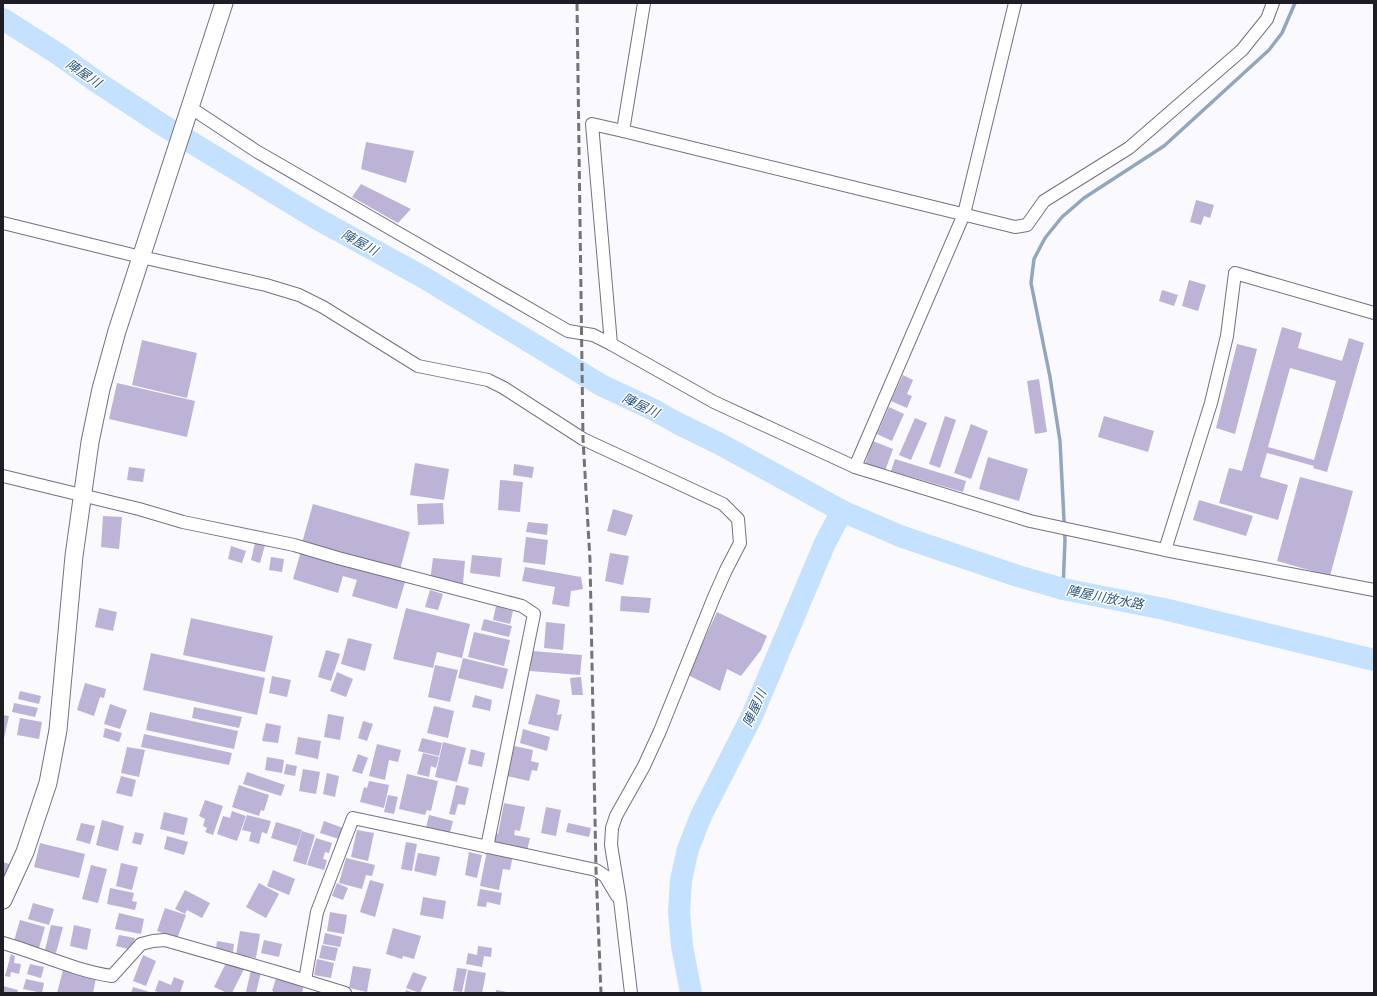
<svg xmlns="http://www.w3.org/2000/svg" width="1377" height="996" viewBox="0 0 1377 996" font-family="Quicksand,'Noto Sans JP',sans-serif">
  <style>
    .lines { fill: none; stroke-linecap: round; stroke-linejoin: round }
    .stream { stroke: #92a7bd; stroke-width: 3.5 }
    .river { stroke: #c4e2ff; stroke-width: 22 }
    .building { fill: #bdb3d7; fill-rule: evenodd }
    .street-casing { stroke: #757083; stroke-width: 14 }
    .secondary-casing { stroke: #757083; stroke-width: 19 }
    .street { stroke: #fff; stroke-width: 12 }
    .secondary { stroke: #fff; stroke-width: 17 }
    .rail { stroke: #747379; stroke-width: 3; stroke-dasharray: 8 4; stroke-linecap: butt }
    .labels { text-anchor: middle; stroke-width: 3; stroke-linejoin: round; paint-order: stroke }
    .water-label { font-size: 13px; font-style: italic; fill: #2d5880; stroke: #fff }
  </style>
  <rect width="100%" height="100%" fill="#faf9fd"/>
  <g class="lines">
    <polyline class="stream" points="1063,589 1065,540 1060,441 1050,377 1031,283 1034,259 1045,238 1062,217 1084,198 1164,146 1269,50 1282,33 1295,3"/>
    <g class="river">
      <polyline points="3,19 58,54 97,82 161,124 314,217 423,277 601,385 654,410 677,423 720,444 842,511 900,536 1018,576 1063,589 1164,609 1374,660"/>
      <polyline points="691,993 682,946 679,912 681,880 688,849 701,816 752,716 825,543 842,511"/>
    </g>
  </g>
  <g class="building">
    <polygon points="366,142 414,151 406,183 361,169"/>
    <polygon points="361,184 411,209 398,223 352,197"/>
    <polygon points="1196,200 1214,205 1210,218 1204,216 1201,225 1190,222"/>
    <polygon points="1189,280 1206,285 1198,311 1182,306"/>
    <polygon points="1162,290 1178,295 1174,306 1159,301"/>
    <path d="M1282,327L1302,333L1298,348L1342,361L1349,338L1364,343L1327,472L1313,468L1314,466L1267,453L1260,477L1288,485L1278,520L1219,503L1229,468L1242,471ZM1290,368L1336,381L1314,460L1268,447Z"/>
    <polygon points="142,340 197,353 187,398 132,385"/>
    <polygon points="1237,344 1257,349 1235,434 1216,428"/>
    <polygon points="903,375 913,380 907,394 912,396 907,408 891,401"/>
    <polygon points="1039,379 1047,432 1035,434 1027,381"/>
    <polygon points="117,383 195,401 187,437 109,419"/>
    <polygon points="889,407 904,414 892,441 877,434"/>
    <polygon points="945,416 956,420 940,468 929,464"/>
    <polygon points="1104,416 1154,431 1148,452 1098,437"/>
    <polygon points="915,418 927,423 911,460 899,455"/>
    <polygon points="971,424 988,431 971,479 954,473"/>
    <polygon points="873,441 893,449 885,471 865,464"/>
    <polygon points="988,457 1028,469 1019,501 979,489"/>
    <polygon points="895,459 966,481 963,492 891,471"/>
    <polygon points="415,463 449,469 444,500 410,495"/>
    <polygon points="514,464 534,467 532,478 513,475"/>
    <polygon points="129,467 145,469 143,482 127,480"/>
    <polygon points="1300,477 1353,491 1330,576 1277,561"/>
    <polygon points="500,480 523,482 520,512 498,510"/>
    <polygon points="1199,500 1253,516 1246,536 1193,520"/>
    <polygon points="443,503 444,524 418,525 417,504"/>
    <polygon points="313,504 410,532 400,570 302,543"/>
    <polygon points="613,509 633,515 626,536 607,531"/>
    <polygon points="103,516 122,517 119,549 101,547"/>
    <polygon points="528,522 548,524 547,535 526,532"/>
    <polygon points="526,537 548,540 545,565 523,562"/>
    <polygon points="255,543 265,545 260,563 251,560"/>
    <polygon points="231,546 246,551 242,563 228,559"/>
    <polygon points="301,551 405,582 397,609 352,596 357,580 343,576 338,593 293,579"/>
    <polygon points="610,553 629,556 623,585 605,581"/>
    <polygon points="472,555 502,558 500,577 470,573"/>
    <polygon points="271,557 284,559 282,572 269,570"/>
    <polygon points="433,558 465,561 463,584 430,581"/>
    <polygon points="525,567 581,577 583,589 571,591 569,607 552,604 555,587 522,581"/>
    <polygon points="430,590 443,594 438,610 425,607"/>
    <polygon points="621,596 651,598 649,613 620,611"/>
    <polygon points="496,606 513,611 510,624 493,620"/>
    <polygon points="99,608 117,612 113,631 95,627"/>
    <polygon points="406,608 470,624 462,658 437,652 433,668 393,659"/>
    <polygon points="717,612 767,636 761,650 741,676 727,669 720,691 688,675"/>
    <polygon points="191,618 273,636 265,672 183,655"/>
    <polygon points="484,619 512,626 509,637 481,630"/>
    <polygon points="546,622 565,624 563,650 544,648"/>
    <polygon points="474,632 510,640 504,666 468,657"/>
    <polygon points="348,638 372,644 365,671 341,664"/>
    <polygon points="326,650 340,654 331,681 318,677"/>
    <polygon points="532,651 582,655 580,675 530,671"/>
    <polygon points="151,653 265,678 257,715 143,690"/>
    <polygon points="463,658 508,669 503,689 458,678"/>
    <polygon points="435,665 458,670 450,702 428,697"/>
    <polygon points="337,672 353,679 346,697 330,691"/>
    <polygon points="272,676 291,680 287,697 269,693"/>
    <polygon points="581,677 583,695 572,695 570,678"/>
    <polygon points="85,683 106,689 104,698 100,697 94,716 77,710"/>
    <polygon points="20,691 41,696 39,704 18,699"/>
    <polygon points="536,694 560,700 557,715 562,714 558,731 528,724"/>
    <polygon points="475,695 492,700 490,711 472,707"/>
    <polygon points="14,703 38,708 35,717 12,712"/>
    <polygon points="110,704 127,710 120,729 104,724"/>
    <polygon points="434,706 454,711 448,738 427,733"/>
    <polygon points="194,707 242,717 239,728 192,718"/>
    <polygon points="150,712 238,731 234,749 146,730"/>
    <polygon points="328,714 344,717 340,740 324,737"/>
    <polygon points="3,715 9,716 4,738 3,738"/>
    <polygon points="20,718 42,722 39,739 17,735"/>
    <polygon points="363,721 373,724 367,741 358,738"/>
    <polygon points="266,723 281,726 278,743 262,741"/>
    <polygon points="105,728 122,733 119,742 103,737"/>
    <polygon points="523,729 550,737 547,751 520,743"/>
    <polygon points="144,734 232,753 229,765 141,747"/>
    <polygon points="298,737 321,741 318,759 295,754"/>
    <polygon points="422,738 442,743 439,756 418,751"/>
    <polygon points="443,742 466,748 457,782 435,777"/>
    <polygon points="377,744 401,750 398,762 389,760 385,780 369,776"/>
    <polygon points="514,746 533,750 531,761 539,763 537,771 532,770 529,781 507,776"/>
    <polygon points="127,747 145,750 139,777 121,773"/>
    <polygon points="471,749 485,753 482,767 468,764"/>
    <polygon points="423,753 439,757 436,768 431,766 429,777 417,774"/>
    <polygon points="358,754 368,758 362,774 352,771"/>
    <polygon points="267,757 284,760 282,773 265,770"/>
    <polygon points="286,764 297,766 295,776 284,774"/>
    <polygon points="303,769 320,772 316,794 299,791"/>
    <polygon points="247,772 285,785 281,796 243,784"/>
    <polygon points="327,773 339,776 335,797 323,794"/>
    <polygon points="407,774 438,781 431,811 427,810 425,815 399,809"/>
    <polygon points="121,776 136,780 132,797 116,793"/>
    <polygon points="369,781 389,785 384,808 360,802 364,787 367,788"/>
    <polygon points="239,785 269,795 264,811 261,810 259,816 232,807"/>
    <polygon points="456,785 469,788 465,805 458,804 455,815 449,814"/>
    <polygon points="388,795 398,797 394,814 384,812"/>
    <polygon points="205,800 223,806 213,835 205,832 207,828 203,826 205,819 199,816"/>
    <polygon points="504,803 525,807 520,831 515,830 514,835 530,838 527,851 492,844 494,833 498,834"/>
    <polygon points="546,807 561,810 556,836 541,833"/>
    <polygon points="232,811 246,816 237,841 217,834 223,816 230,818"/>
    <polygon points="164,812 188,818 184,835 160,829"/>
    <polygon points="247,815 271,821 267,834 262,832 259,844 249,841 251,832 242,830"/>
    <polygon points="429,815 453,821 450,833 426,828"/>
    <polygon points="102,820 124,826 118,851 96,845"/>
    <polygon points="324,821 343,828 339,839 320,833"/>
    <polygon points="276,822 302,830 297,846 271,838"/>
    <polygon points="81,823 95,826 90,844 76,840"/>
    <polygon points="568,823 591,828 589,837 566,832"/>
    <polygon points="357,830 374,833 368,861 351,857"/>
    <polygon points="302,831 315,835 306,865 293,861"/>
    <polygon points="135,832 144,834 141,845 132,843"/>
    <polygon points="167,836 188,842 184,855 164,849"/>
    <polygon points="316,838 332,843 329,853 325,852 323,859 327,860 324,870 307,865"/>
    <polygon points="406,842 417,844 412,871 401,869"/>
    <polygon points="40,843 85,854 79,878 34,867"/>
    <polygon points="487,851 513,855 510,870 503,869 499,890 480,886"/>
    <polygon points="469,852 482,855 477,878 465,875"/>
    <polygon points="418,853 440,857 436,876 414,871"/>
    <polygon points="346,858 375,865 372,876 366,875 362,889 339,883"/>
    <polygon points="3,862 9,864 6,879 3,878"/>
    <polygon points="121,863 138,867 132,890 116,886"/>
    <polygon points="91,865 107,869 98,903 82,899"/>
    <polygon points="273,870 295,879 289,895 267,886"/>
    <polygon points="370,880 384,884 375,917 360,912"/>
    <polygon points="259,883 279,894 266,918 246,907"/>
    <polygon points="337,883 348,888 343,900 332,896"/>
    <polygon points="110,888 134,893 132,901 137,902 135,910 107,904"/>
    <polygon points="480,889 502,893 500,905 487,902 486,907 477,906"/>
    <polygon points="185,890 210,903 202,918 187,910 185,914 175,909"/>
    <polygon points="423,897 446,901 443,919 420,915"/>
    <polygon points="33,903 54,909 49,925 28,919"/>
    <polygon points="165,908 186,915 177,939 157,931"/>
    <polygon points="330,912 347,915 344,934 327,931"/>
    <polygon points="119,913 144,919 141,934 115,929"/>
    <polygon points="20,920 45,927 39,948 14,941"/>
    <polygon points="51,925 63,927 56,953 45,950"/>
    <polygon points="74,925 91,929 87,950 70,946"/>
    <polygon points="393,928 421,936 414,959 403,956 402,959 386,954"/>
    <polygon points="240,931 260,934 256,958 236,955"/>
    <polygon points="325,933 342,937 340,947 323,944"/>
    <polygon points="119,935 135,938 132,950 116,946"/>
    <polygon points="264,940 282,944 279,957 261,953"/>
    <polygon points="217,941 234,944 233,952 216,949"/>
    <polygon points="322,945 338,948 335,961 319,958"/>
    <polygon points="478,946 492,948 491,957 484,956 482,967 466,964 468,953 477,955"/>
    <polygon points="11,954 15,956 14,963 21,964 19,974 11,972 10,977 5,976"/>
    <polygon points="143,955 156,961 146,986 133,981"/>
    <polygon points="317,959 334,963 331,978 314,975"/>
    <polygon points="227,961 244,969 232,993 227,993 214,987"/>
    <polygon points="30,964 44,967 41,978 27,974"/>
    <polygon points="353,966 371,969 367,992 349,988"/>
    <polygon points="457,968 467,969 462,992 453,991"/>
    <polygon points="63,970 96,978 93,993 57,993"/>
    <polygon points="251,970 261,972 256,993 246,992"/>
    <polygon points="468,970 486,973 482,993 464,993"/>
    <polygon points="413,972 427,977 420,993 406,988"/>
    <polygon points="277,975 304,984 302,993 273,993 273,991 272,991"/>
    <polygon points="174,977 184,981 180,993 160,993 155,991 159,980 171,985"/>
    <polygon points="26,979 44,983 42,993 23,989"/>
    <polygon points="3,986 18,990 17,993 3,993"/>
    <polygon points="133,987 153,993 131,993"/>
    <polygon points="406,990 414,993 405,993"/>
    <polygon points="496,990 507,992 507,993 496,993"/>
  </g>
  <g class="lines">
    <g class="street-casing">
      <g id="street">
        <polyline points="644,3 623,131 1015,227 1027,225 1044,201 1129,148 1242,50 1267,19 1273,3"/>
        <polyline points="191,108 256,151 561,327 568,331 593,335 611,344"/>
        <polyline points="623,131 592,124 611,344 714,402 855,467 1030,521 1165,550 1374,590"/>
        <polyline points="3,223 141,257 266,285 299,295 323,307 418,366 488,380 504,388 583,439 723,504 738,519 740,543 726,570 714,597 660,731 644,766 616,816 612,828 611,845 620,900 631,993"/>
        <polyline points="855,467 964,214 1015,3"/>
        <polyline points="3,476 139,509 183,522 294,545 338,558 522,606 534,614 487,847"/>
        <polyline points="1165,550 1211,403 1227,336 1235,273 1374,313"/>
        <path d="M3,943C38,953 76,971 112,976L141,944L153,941L165,940L280,973L345,993"/>
        <polyline points="305,980 317,912 353,818 596,870 605,876 617,896"/>
      </g>
    </g>
    <g class="secondary-casing">
      <polyline id="secondary" points="3,900 25,852 48,783 58,730 74,556 90,442 101,389 117,331 224,3"/>
    </g>
    <use href="#street" class="street"/>
    <use href="#secondary" class="secondary"/>
    <polyline class="rail" points="577,3 583,439 590,560 596,870 601,993"/>
  </g>
  <g class="labels">
    <g class="water-label">
      <text transform="translate(84 73) rotate(34)" y="5">陣屋川</text>
      <text transform="translate(360 242) rotate(29)" y="5">陣屋川</text>
      <text transform="translate(641 405) rotate(26)" y="5">陣屋川</text>
      <text transform="translate(1105 597) rotate(11)" y="5">陣屋川放水路</text>
      <text transform="translate(754 708) rotate(-66)" y="5">陣屋川</text>
    </g>
  </g>
  <rect width="1377" height="996" fill="none" stroke="#1e1c24" stroke-width="8"/>
</svg>
